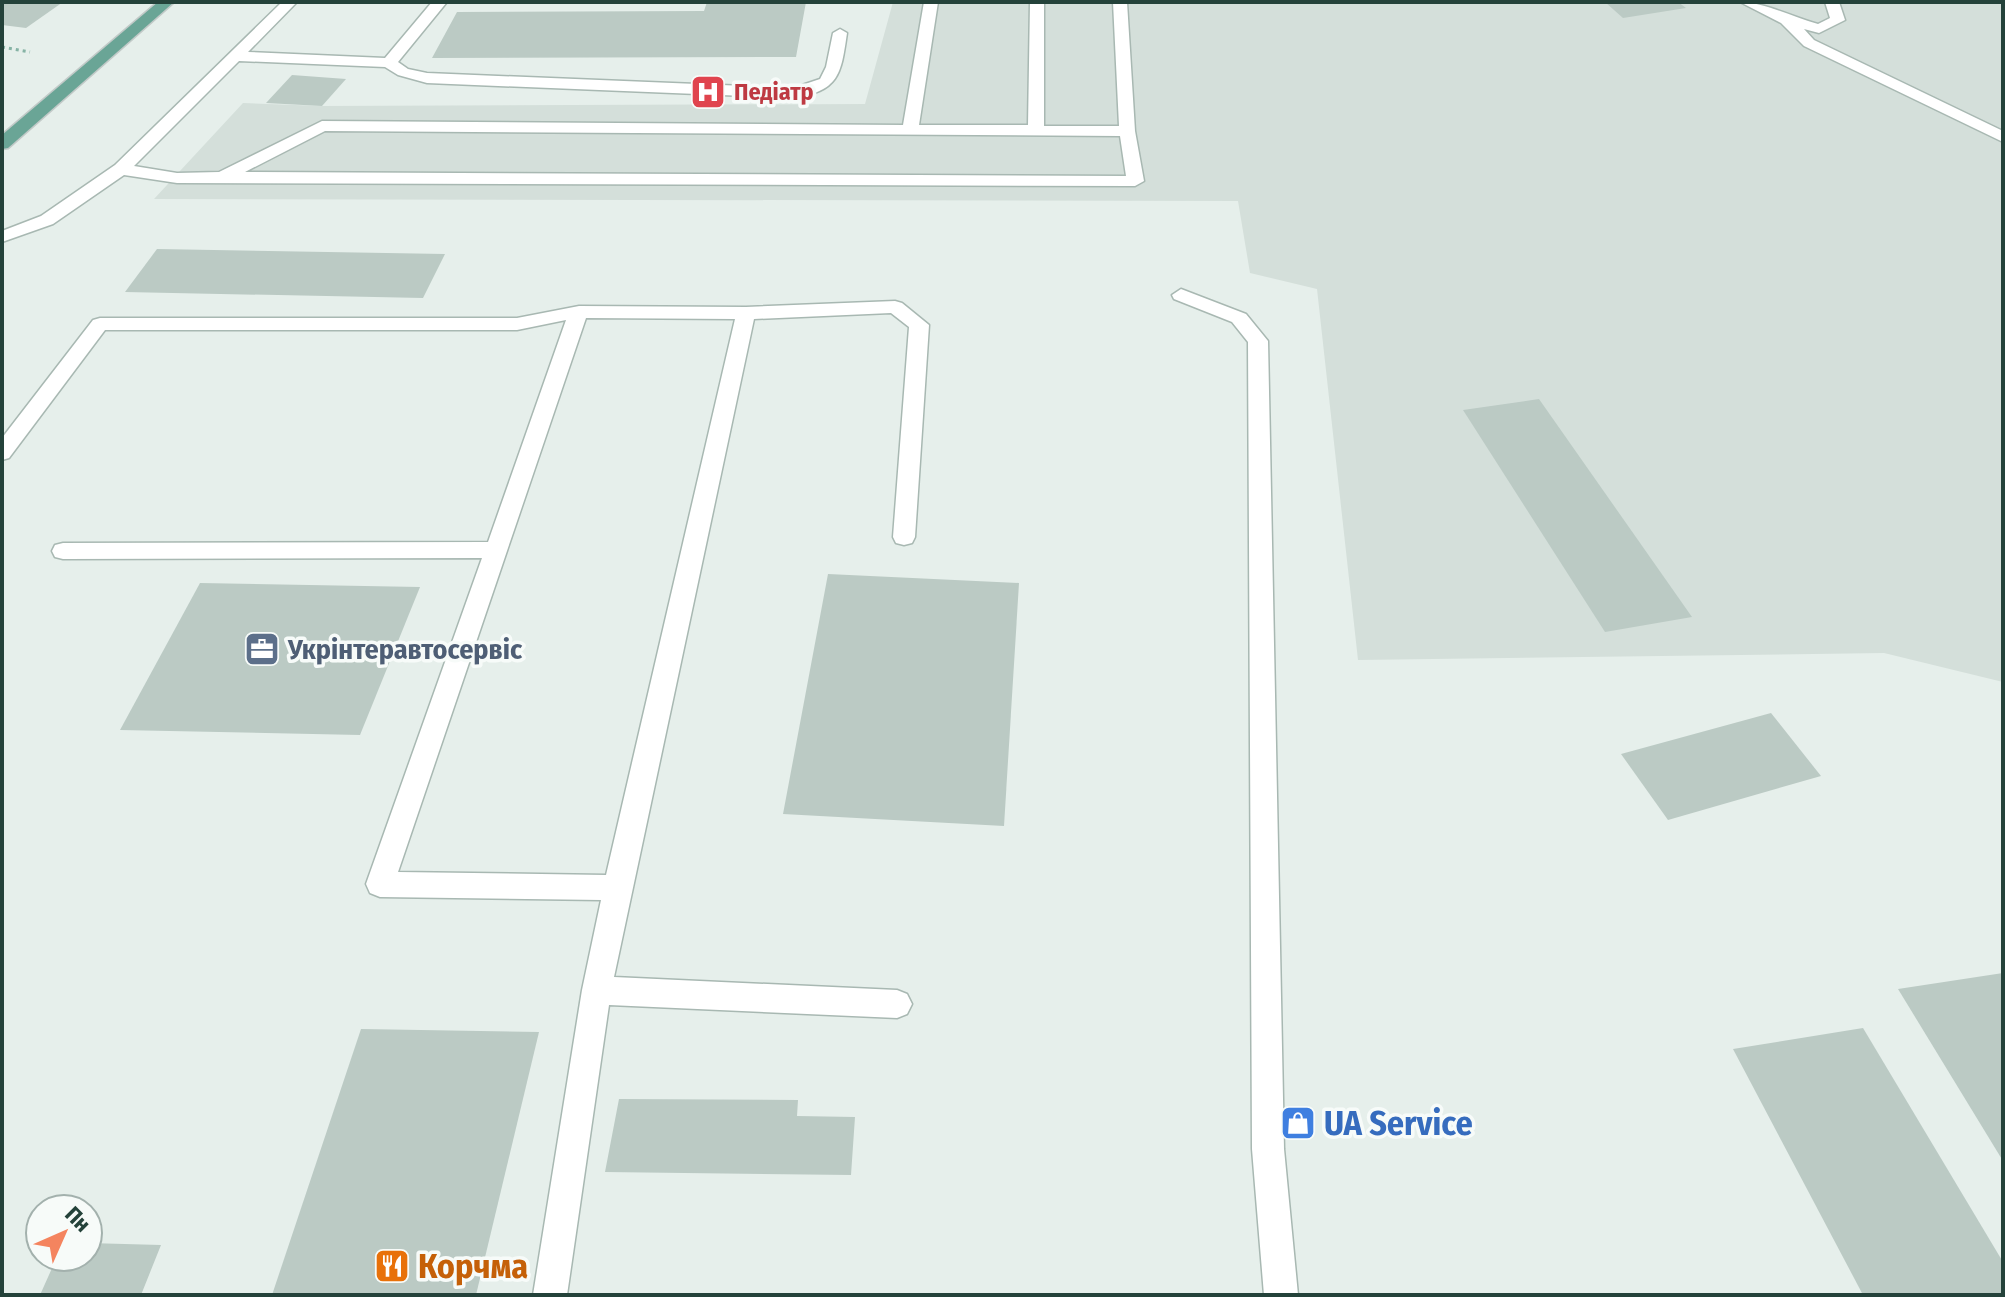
<svg xmlns="http://www.w3.org/2000/svg" width="2005" height="1297" viewBox="0 0 2005 1297" font-family="'Fira Sans Condensed',sans-serif">
  <style>
    .built { fill: #d4dfda }
    .building { fill: #bbcac4 }
    .lines { fill: none; stroke-linecap: round; stroke-linejoin: round }
    .minor-casing { stroke: #a8b8b2; stroke-width: 3 }
    .major-casing { stroke: #c2cac8; stroke-width: 3 }
    .path { stroke: #86b3a5; stroke-width: 3; stroke-dasharray: 3 4; stroke-linecap: butt }
    .minor { fill: #fff; fill-rule: evenodd }
    .major { fill: #6aa596; fill-rule: evenodd }
    .labels { text-anchor: middle; stroke-width: 7; stroke-linejoin: round; paint-order: stroke }
    .far-health-label { font-size: 24px; font-weight: bold; fill: #be3a42; stroke: #f7fbf9; text-anchor: start }
    .service-label { font-size: 28px; font-weight: bold; fill: #4e5e75; stroke: #f7fbf9; text-anchor: start }
    .near-shop-label { font-size: 34px; font-weight: bold; fill: #366cbe; stroke: #f7fbf9; text-anchor: start }
    .near-food-label { font-size: 34px; font-weight: bold; fill: #c56008; stroke: #f7fbf9; text-anchor: start }
  </style>
  <rect width="100%" height="100%" fill="#e6efeb"/>
  <polygon class="built" points="893,2 2003,2 2003,682 1884,653 1358,660 1317,289 1250,273 1238,201 154,199 243,103 322,106 865,104"/>
  <g class="building">
    <polygon points="2,2 63,2 26,28 2,25"/>
    <polygon points="707,2 806,2 796,57 432,58 457,12 704,11"/>
    <polygon points="1605,2 1678,2 1686,8 1623,18"/>
    <polygon points="292,75 346,79 322,106 266,103"/>
    <polygon points="157,249 445,254 423,298 125,292"/>
    <polygon points="1539,399 1692,617 1605,632 1463,410"/>
    <polygon points="828,574 1019,583 1004,826 783,814"/>
    <polygon points="200,583 420,587 360,735 120,730"/>
    <polygon points="1771,713 1821,776 1668,820 1621,754"/>
    <polygon points="2003,973 2003,1161 1898,989"/>
    <polygon points="1863,1028 2003,1262 2003,1295 1863,1295 1733,1049"/>
    <polygon points="361,1029 539,1032 476,1295 272,1295"/>
    <polygon points="619,1099 798,1100 797,1116 855,1117 851,1175 605,1172"/>
    <polygon points="88,1243 161,1245 141,1295 40,1295 57,1257 88,1257"/>
  </g>
  <g class="lines">
    <g class="minor-casing">
      <g id="minor">
        <path d="M282,2H297L248,52L385,58L432,2H447L398,62L408,69L427,73L793,88L820,79L826,67L833,33L840,29L847,33C841,75 839,91 793,98L427,83L398,75L385,67L239,61L134,166L177,173L219,172L322,121L903,125L924,2H938L919,125H1028L1030,2H1044V126H1119L1113,2H1127L1135,131L1144,181L1135,186L177,183L124,175L53,224L2,242V231L41,216L115,165ZM325,131L1120,136L1126,176L245,172Z"/>
        <path d="M1740,2C1764,2 1792,17 1818,24L1830,18L1825,2H1839L1845,20L1819,33L1804,29L1814,40L2003,131V142L1804,46L1781,23Z"/>
        <polygon points="1181,289 1246,314 1268,341 1284,1149 1298,1295 1264,1295 1252,1149 1248,342 1232,322 1174,299 1172,295"/>
        <path d="M895,301L902,303L929,325L915,537L912,543L904,545L896,543L893,537L909,327L891,313L754,319L614,977L897,990L907,994L912,1004L907,1014L897,1018L609,1005L567,1295H533L582,990L601,900L380,897L370,893L366,884L482,558L63,559L55,557L52,551L55,545L63,543L488,542L566,320L517,330H105L9,458L2,460V438L93,320L100,318H517L579,306L746,307ZM586,318L735,319L606,875L398,872Z"/>
      </g>
    </g>
    <g class="major-casing">
      <polygon id="major" points="158,2 174,2 8,148 2,149 2,135"/>
    </g>
    <polyline class="path" points="2,47 30,52"/>
    <use href="#minor" class="minor"/>
    <use href="#major" class="major"/>
  </g>
  <defs>
    <g id="hospital-square" transform="scale(1.8)"><rect x="-9" y="-9" width="18" height="18" rx="4" fill="#e0444e" stroke="#f7fbf9"/><path d="M-5-5h3v3.5h4V-5h3V5h-3V1.5h-4V5h-3Z" fill="#fff"/></g>
    <g id="office-square" transform="scale(1.8)"><rect x="-9" y="-9" width="18" height="18" rx="4" fill="#5c6f8a" stroke="#f7fbf9"/><path d="M-6-3h4V-5.5h4V-3h4V5H-6ZM-1-4.5V-3h2v-1.5ZM-6 0V1H6V0Z" fill="#fff"/></g>
    <g id="shop-square" transform="scale(1.8)"><rect x="-9" y="-9" width="18" height="18" rx="4" fill="#3f7fe0" stroke="#f7fbf9"/><path d="M-5-2.5h2.3a2.7 3.5 0 0 1 5.4 0H5L5.5 6h-11ZM-1.5-2.5h3a1.5 2.3 0 0 0-3 0Z" fill="#fff"/></g>
    <g id="restaurant-square" transform="scale(1.8)"><rect x="-9" y="-9" width="18" height="18" rx="4" fill="#e8710a" stroke="#f7fbf9"/><path d="M-5-6h1v4h1v-4h1v4h1v-4h1v5L-1.5 .5V6h-2V.5L-5-1ZM5-6V6H3V1.5H1.5Q1.5-4 5-6Z" fill="#fff"/></g>
  </defs>
  <g fill-rule="evenodd">
    <use href="#hospital-square" x="708" y="92"/>
    <use href="#office-square" x="262" y="649"/>
    <use href="#shop-square" x="1298" y="1123"/>
    <use href="#restaurant-square" x="392" y="1266"/>
  </g>
  <g class="labels">
    <g class="far-health-label">
      <text x="734" y="100">Педіатр</text>
    </g>
    <g class="service-label">
      <text x="288" y="659">Укрінтеравтосервіс</text>
    </g>
    <g class="near-shop-label">
      <text x="1324" y="1135">UA Service</text>
    </g>
    <g class="near-food-label">
      <text x="418" y="1278">Корчма</text>
    </g>
  </g>
  <rect width="2005" height="1297" fill="none" stroke="#24423a" stroke-width="8"/>
  <g transform="translate(64 1233) rotate(45)"><circle r="38" fill="#f7fbf9" stroke="#a3b1ad" stroke-width="2"/>
  <path d="M0-6L14 30L0 20L-14 30Z" fill="#f4845f"/>
  <text y="-12" font-size="22" font-weight="bold" text-anchor="middle" fill="#24423a">Пн</text>
  </g>
</svg>
